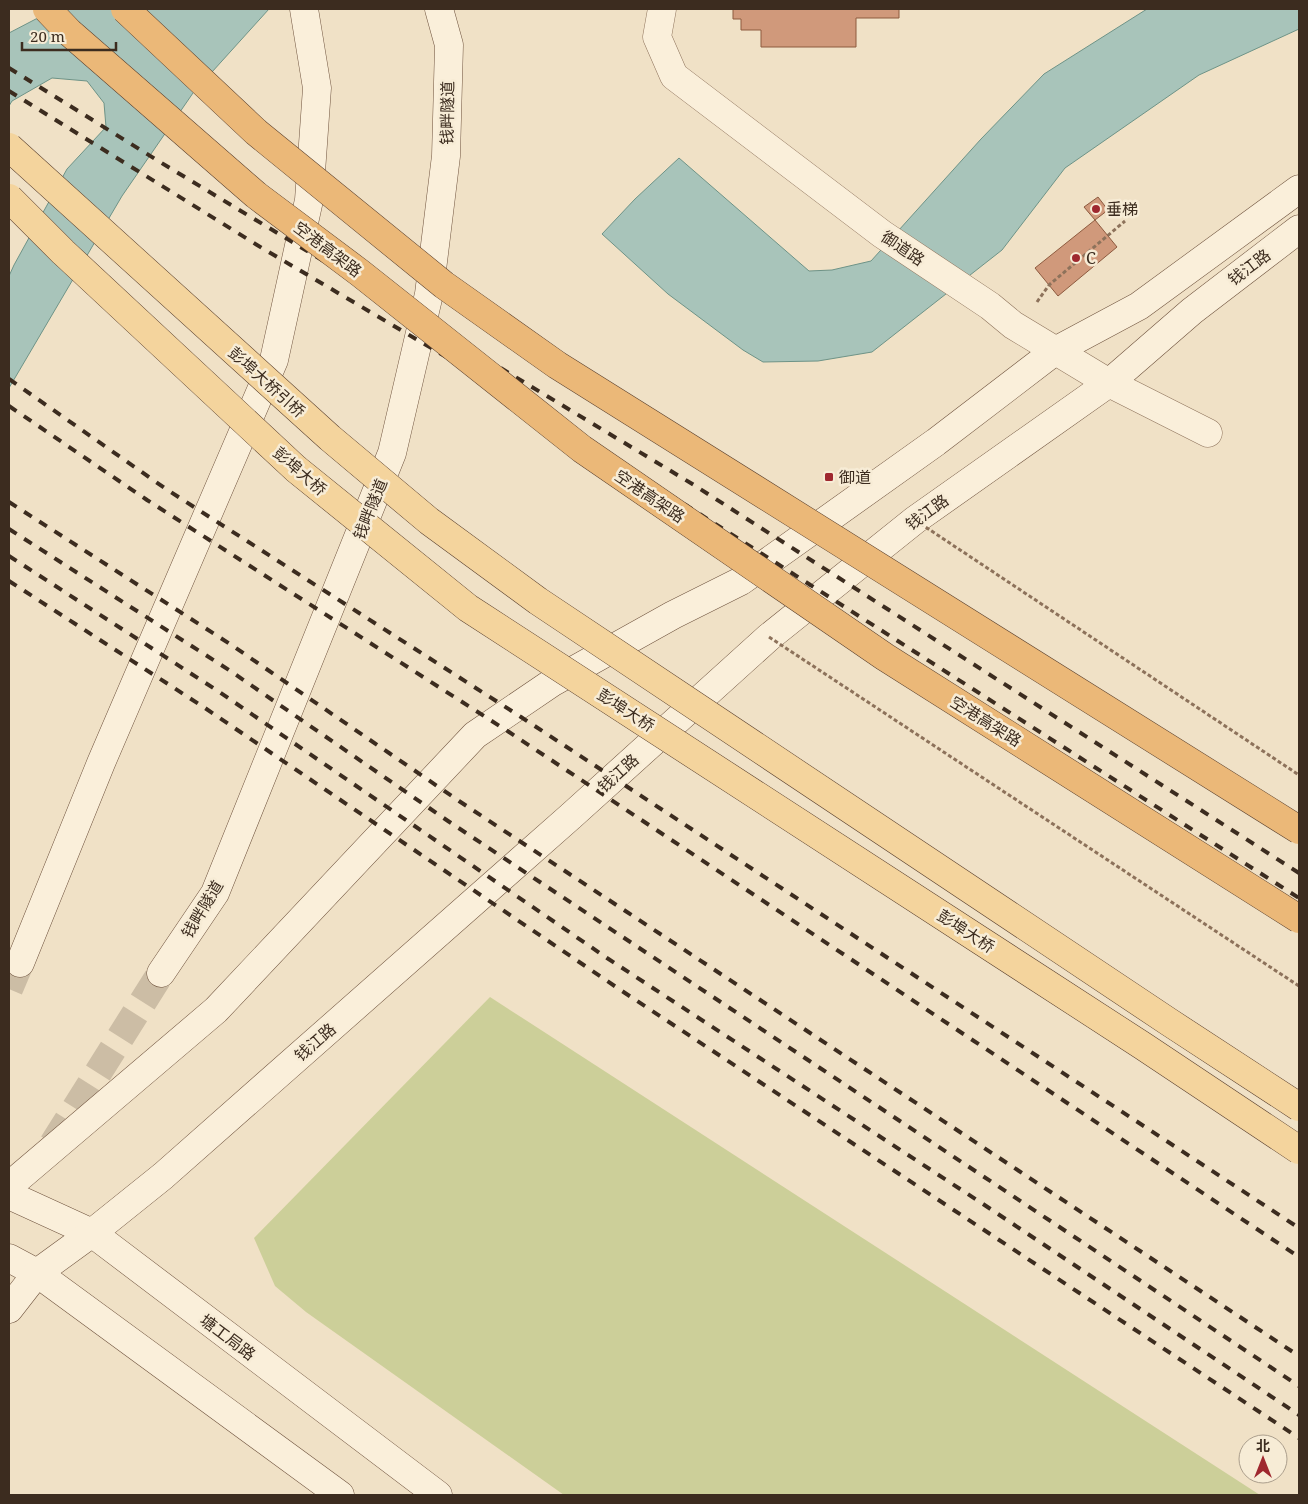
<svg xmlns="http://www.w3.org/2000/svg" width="1308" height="1504" viewBox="0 0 1308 1504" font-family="'Noto Serif','Noto Sans SC',serif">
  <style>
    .green { fill: #cccf99 }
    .water { fill: #a8c4ba; stroke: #6e9387 }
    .building { fill: #d0997b; stroke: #8d5a3f }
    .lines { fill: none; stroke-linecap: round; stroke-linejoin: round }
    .secondary-tunnel { stroke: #ccbda5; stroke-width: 28; stroke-dasharray: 28 14; stroke-linecap: butt }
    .minor-casing { stroke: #8d725b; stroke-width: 29 }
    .secondary-casing { stroke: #6f533e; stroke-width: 29 }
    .path { stroke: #8d725b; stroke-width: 3; stroke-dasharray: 4 2.5; stroke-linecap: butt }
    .minor { stroke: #faefda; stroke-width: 28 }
    .secondary { stroke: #faefda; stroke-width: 28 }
    .rail { stroke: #3c2c1f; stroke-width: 4; stroke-dasharray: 9 9; stroke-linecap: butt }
    .primary-bridge-casing { stroke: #5b412f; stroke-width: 29; stroke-linecap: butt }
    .trunk-bridge-casing { stroke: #5b412f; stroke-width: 29; stroke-linecap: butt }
    .path-bridge { stroke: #8d725b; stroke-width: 3; stroke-dasharray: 4 2.5; stroke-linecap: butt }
    .primary-bridge { stroke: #f4d49d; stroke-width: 28 }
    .trunk-bridge { stroke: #ebb878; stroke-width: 28 }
    .poi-dot { fill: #9f282f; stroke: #f7ecd6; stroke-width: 2 }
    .labels { text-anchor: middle; stroke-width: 5; stroke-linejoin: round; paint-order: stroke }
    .street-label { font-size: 16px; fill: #3c2c1f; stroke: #f7ecd6 }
    .poi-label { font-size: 16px; fill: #3c2c1f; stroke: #f7ecd6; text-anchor: start }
  </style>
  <rect width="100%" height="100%" fill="#f0e1c6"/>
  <polygon class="green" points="490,997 1260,1495 564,1495 306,1312 275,1286 254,1238"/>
  <g class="water">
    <polygon points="55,9 269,9 193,93 122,196 9,388 9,276 14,265 67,169 106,127 104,103 87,81 52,78 12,101 9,106 9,33"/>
    <polygon points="1147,9 1299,9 1299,29 1199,75 1065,168 1002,250 872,352 818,361 763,362 743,350 668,294 602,234 635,199 679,158 809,271 832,270 871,261 981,139 1044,74"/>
  </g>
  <g class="building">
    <polygon points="733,9 899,9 899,18 856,18 856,47 761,47 761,30 741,30 741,19 733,19"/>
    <polygon points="1098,197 1108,210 1095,220 1084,207"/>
    <polygon points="1095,220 1117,247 1058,296 1035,268"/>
  </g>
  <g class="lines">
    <g class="secondary-tunnel">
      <polyline points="9,989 20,963"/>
      <polyline points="53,1144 161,973"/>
    </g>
    <g class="minor-casing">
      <polyline id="minor" points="662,9 657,37 674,76 882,234 990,306 1013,325 1109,383 1208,433"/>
    </g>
    <g class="secondary-casing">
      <g id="secondary">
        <polyline points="20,963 101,763 274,360 309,200 317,88 304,9"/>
        <polyline points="161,973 215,893 392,453 429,294 446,156 449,45 439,9"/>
        <polyline points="9,1186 216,1010 475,735 553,682 673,615 741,581 936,442 1055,351 1139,306 1299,189"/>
        <polyline points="9,1195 92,1233 438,1495"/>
        <polyline points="9,1258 37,1273 340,1495"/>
        <polyline points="9,1309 37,1273 92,1233 163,1176 571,816 769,637 915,520 1109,383 1192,311 1299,229"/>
      </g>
    </g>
    <polyline class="path" points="1037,302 1049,285 1125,221"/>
    <use href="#minor" class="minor"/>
    <use href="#secondary" class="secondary"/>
    <g class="rail">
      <polyline points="9,68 160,162 694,485 1299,873"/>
      <polyline points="9,91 262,248 553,420 1299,898"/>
      <polyline points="9,379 166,489 521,717 1299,1228"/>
      <polyline points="9,406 147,500 509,732 1299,1257"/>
      <polyline points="9,502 230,644 459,801 1299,1356"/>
      <polyline points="9,529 229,670 448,821 1299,1386"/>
      <polyline points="9,556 218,691 607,958 983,1204 1299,1415"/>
      <polyline points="9,581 205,708 619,989 1299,1438"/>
    </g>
    <g class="primary-bridge-casing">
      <g id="primary-bridge">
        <polyline points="9,147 330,438 429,521 538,601 1169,1022 1299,1107"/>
        <polyline points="9,198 63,252 296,469 468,608 1143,1046 1299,1150"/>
      </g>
    </g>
    <g class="trunk-bridge-casing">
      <g id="trunk-bridge">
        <polyline points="47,9 69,32 256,195 360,273 582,449 885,657 1299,919"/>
        <polyline points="125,9 256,132 444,285 557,365 1299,830"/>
      </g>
    </g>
    <g class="path-bridge">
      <polyline points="915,520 1299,775"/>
      <polyline points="769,637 1299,986"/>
    </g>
    <use href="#primary-bridge" class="primary-bridge"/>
    <use href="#trunk-bridge" class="trunk-bridge"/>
  </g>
  <g class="poi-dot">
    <circle cx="1096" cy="209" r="5"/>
    <circle cx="1076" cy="258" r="5"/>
    <rect x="824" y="472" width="10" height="10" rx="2.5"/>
  </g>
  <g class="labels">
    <g class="street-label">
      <text transform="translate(447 113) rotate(-89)" y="6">钱畔隧道</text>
      <text transform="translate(903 248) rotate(34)" y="6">御道路</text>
      <text transform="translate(328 249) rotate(37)" y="6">空港高架路</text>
      <text transform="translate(1249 267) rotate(-37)" y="6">钱江路</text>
      <text transform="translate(267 382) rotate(42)" y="6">彭埠大桥引桥</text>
      <text transform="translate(300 471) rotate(41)" y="6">彭埠大桥</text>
      <text transform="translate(650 496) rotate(34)" y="6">空港高架路</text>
      <text transform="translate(370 509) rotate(-68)" y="6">钱畔隧道</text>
      <text transform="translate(927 512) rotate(-36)" y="6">钱江路</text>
      <text transform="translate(626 710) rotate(33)" y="6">彭埠大桥</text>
      <text transform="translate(986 721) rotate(32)" y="6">空港高架路</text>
      <text transform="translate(618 773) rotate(-42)" y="6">钱江路</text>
      <text transform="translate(202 909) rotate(-59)" y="6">钱畔隧道</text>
      <text transform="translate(966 931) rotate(33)" y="6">彭埠大桥</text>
      <text transform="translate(315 1042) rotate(-41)" y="6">钱江路</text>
      <text transform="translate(228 1337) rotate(37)" y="6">塘工局路</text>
    </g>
    <g class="poi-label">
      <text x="1106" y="215">垂梯</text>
      <text x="1086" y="264">C</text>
      <text x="839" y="483">御道</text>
    </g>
  </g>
  <rect width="1308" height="1504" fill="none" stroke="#3c2c1f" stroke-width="20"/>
  <g transform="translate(1263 1459)"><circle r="24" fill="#f7ecd6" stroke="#ac9f8d"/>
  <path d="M0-4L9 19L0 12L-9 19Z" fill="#9f282f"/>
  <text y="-8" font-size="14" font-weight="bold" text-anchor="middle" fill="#3c2c1f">北</text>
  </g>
  <path d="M22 42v8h94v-8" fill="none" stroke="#3c2c1f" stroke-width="2.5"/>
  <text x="30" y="42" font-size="15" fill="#3c2c1f" stroke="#f7ecd6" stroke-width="4" paint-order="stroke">20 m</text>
</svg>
